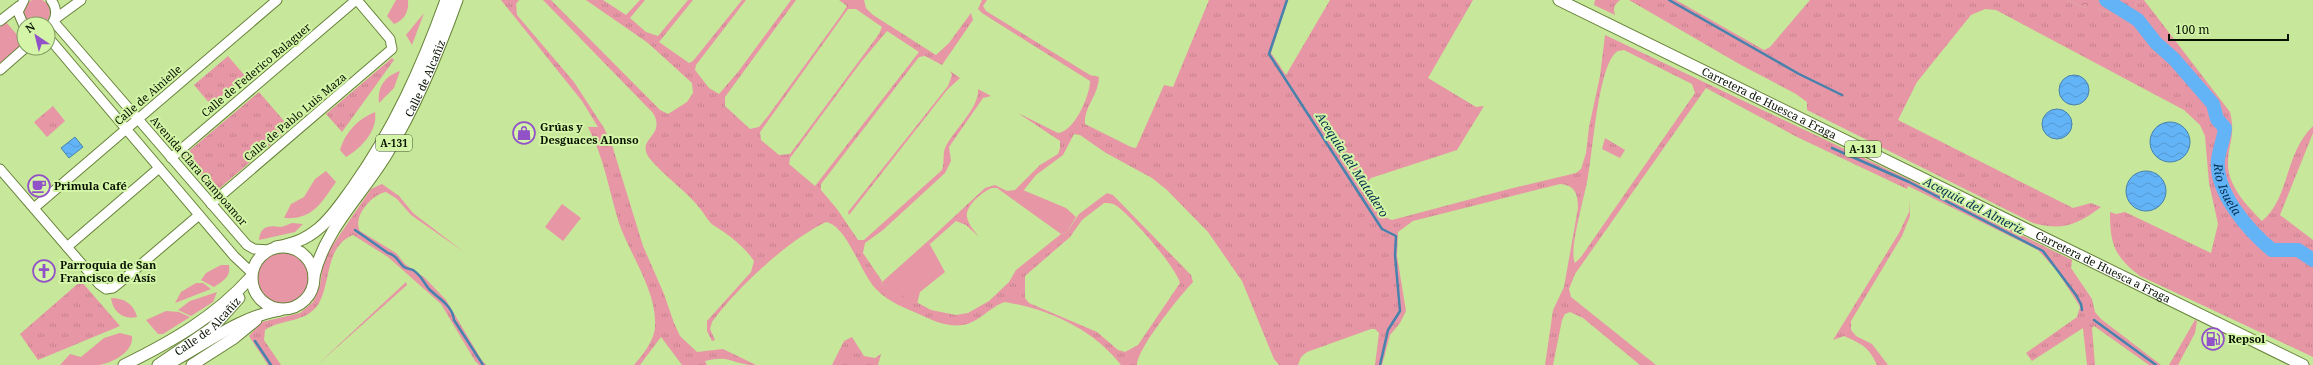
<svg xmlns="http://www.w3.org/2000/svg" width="2313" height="365" viewBox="0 0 2313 365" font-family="'Noto Serif',serif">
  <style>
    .grass { fill: url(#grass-tufts); fill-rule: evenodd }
    .forest { fill: url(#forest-crowns) }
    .green { fill: #e796a6 }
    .water { fill: url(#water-waves); stroke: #4782ad }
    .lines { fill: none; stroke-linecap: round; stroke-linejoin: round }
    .stream { stroke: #4782ad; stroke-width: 2.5 }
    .river { stroke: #63b3f7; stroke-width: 14 }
    .minor-casing { stroke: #668238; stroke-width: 11 }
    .major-casing { stroke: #668238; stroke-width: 13 }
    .minor { stroke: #fff; stroke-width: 9 }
    .major { stroke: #fff; stroke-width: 11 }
    .labels { text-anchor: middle; stroke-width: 4; stroke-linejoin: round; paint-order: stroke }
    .shield { fill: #d4f5a7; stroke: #445532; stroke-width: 1 }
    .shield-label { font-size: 10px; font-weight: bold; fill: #071100 }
    .street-label { font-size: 11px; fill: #071100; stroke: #d4f5a7 }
    .poi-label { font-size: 11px; font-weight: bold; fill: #071100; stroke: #d4f5a7; text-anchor: start }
    .water-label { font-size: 12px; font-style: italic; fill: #002d4e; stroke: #d4f5a7 }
  </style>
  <defs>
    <pattern id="grass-tufts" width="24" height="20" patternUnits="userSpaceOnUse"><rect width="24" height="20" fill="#e796a6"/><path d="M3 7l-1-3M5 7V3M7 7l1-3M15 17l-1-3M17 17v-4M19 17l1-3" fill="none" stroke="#c5808d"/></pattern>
    <pattern id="forest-crowns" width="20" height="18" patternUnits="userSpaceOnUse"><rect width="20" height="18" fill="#e796a6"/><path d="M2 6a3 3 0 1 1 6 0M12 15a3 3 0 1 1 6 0" fill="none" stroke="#c5808d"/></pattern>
    <pattern id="water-waves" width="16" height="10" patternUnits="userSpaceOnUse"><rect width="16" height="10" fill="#63b3f7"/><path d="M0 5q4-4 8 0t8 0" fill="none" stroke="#5499d2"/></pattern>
  </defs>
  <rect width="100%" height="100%" fill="#c7e79a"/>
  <g class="grass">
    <path d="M501,0H519L516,4L517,15L574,82L604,128L612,145L643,246L664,294L674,323L680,336L697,352L723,349L756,365C732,365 731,354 705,361L707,365H682L661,337L640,365H634C643,355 655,339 655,326C657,291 630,255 619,223C609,191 604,157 588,127H598L582,101Z"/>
    <path d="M543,0H551L660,110L668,114L687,102L693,93L692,83L648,43L586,0H603L626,15L640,0H645L630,18L646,32L658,36L688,0H693L659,42L689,63L693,61L742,0H746L696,65L695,70L709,88L719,94L738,72L791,0H796L725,97V106L750,129L759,127L768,116L842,14L847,6L839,0H864L866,8L873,15L936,55L949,43L971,13L973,20L942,65L925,56L919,57L821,184V190L837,209L858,240H864L942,170C945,162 942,153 946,146C954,130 980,107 978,89L991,96L983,98L949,147L951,161L945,173L883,230L865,243L863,253L882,281L881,283L931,310L956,315L968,313L989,301L1009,282L1016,270L1061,234L1067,232L1079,214L1107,193L1113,195L1191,275L1193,282C1180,296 1138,347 1137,365H1121C1094,330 1049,309 1005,302C989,307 979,323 962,325C948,327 933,321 921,315C906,308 890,303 878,291C861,276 848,226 826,222C787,241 738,287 712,322L710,329L715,340L712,341L707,331V321L751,272L754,261C744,246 728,234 713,225C709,222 705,215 702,211C687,191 666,178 650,159C634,138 667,137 653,113ZM848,9H856L882,27L879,34L790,154L779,155L761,140L760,132ZM887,31L919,52L815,186L789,164L790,158L861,62ZM1104,203C1109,203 1114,203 1118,207C1134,219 1175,266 1180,283L1138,345L1125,352L1118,350L1097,332L1029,303L1025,298V276L1070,237L1082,220Z"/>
    <path d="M982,0H987L983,6L986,11L1090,75L1099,77C1098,97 1084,106 1085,124L1131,147L1136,148L1164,85L1173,87L1209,0H1288L1271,53L1286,75L1330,0H1473L1428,78L1476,107L1484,106L1457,150L1371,178C1356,192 1378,216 1392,220L1513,188L1576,173L1581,169L1586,153L1589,127L1600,76L1605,35L1910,180L2072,260L2071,268L2092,299L2095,312L2101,319L2161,365H2149L2094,326L2092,328L2095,365H2087L2083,328L2032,361L2026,353L2077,317L2080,307L2077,302L2057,271L2038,250L1908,186L1907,189L1797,137L1706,88L1575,274L1569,289L1571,297L1656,365H1640L1583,318L1570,312L1565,314L1562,320L1553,365H1545L1553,310L1564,287L1578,208C1578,194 1575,185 1560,184L1413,221L1398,232L1397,256L1406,311L1400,323L1390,335L1382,365H1375L1379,333L1375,329H1371L1307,352L1301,357L1298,365H1279L1274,359L1242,281L1208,232L1167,190L1152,178L1106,153L1080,135L1074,134L1063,155L1036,175L1015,201L997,188H992C983,191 965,206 967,217C968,224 974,230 978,236L966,225L956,221L930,244L928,241L985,188L995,185L1007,191L1015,190L1040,165L1058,154L1060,148V141L1018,113L1058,133C1074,132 1090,96 1090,81L982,13L978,9ZM1624,50L1692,84L1695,93L1581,257L1575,263C1568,250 1586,193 1588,176C1593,153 1598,62 1618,51Z"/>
    <path d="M1595,0H1620C1614,5 1613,8 1615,15L1594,5Z"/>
    <path d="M1624,0H1676L1764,50L1770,47L1810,0H2066L2086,8H2098L2111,14L2134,9L2137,0H2144L2230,112C2236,136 2228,143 2228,164C2228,186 2247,206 2262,221C2290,198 2284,154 2313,126V133L2280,215L2313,240V357L2140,276C2114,256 2110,244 2110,212L2116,214L2125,212L2211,253L2218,224L2209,183L2205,136L2200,125L2184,110L1996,10L1985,9L1971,15L1917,82L1898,120L2073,208L2091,203L2101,207C2077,225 2062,231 2033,223L1807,110V102L1796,94L1741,65L1629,0Z"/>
    <polygon points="228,56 245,76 211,105 194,85"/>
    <polygon points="392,58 394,60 342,132 326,114"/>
    <polygon points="950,71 960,78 947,90 849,215 848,212 948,86 952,75"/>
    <polygon points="259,92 290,128 214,193 183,156"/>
    <polygon points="53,106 65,121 47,137 34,122"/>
    <polygon points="1605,138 1625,150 1620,158 1602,149"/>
    <path d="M382,184L399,196L413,213L464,252L411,215L397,199L386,192C372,194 352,217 360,231L396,253L405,264L425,278L446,300L481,359L486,365H479L475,361L441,304L388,257L353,235C325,246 331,282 319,303C306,324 282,318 265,330L264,340L281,365H268L249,336L262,322L300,313L313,302L320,285L323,265L330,249L371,189Z"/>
    <path d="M1909,200L1910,216L1902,236L1851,321V330L1856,336L1872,344L1888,365H1877C1869,347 1862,344 1844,336L1833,340L1899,233L1909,212Z"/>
    <polygon points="81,281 120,326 38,360 20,334"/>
    <polygon points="406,282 407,285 317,365"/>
    <polygon points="2195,320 2197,321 2195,333 2178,365 2169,365"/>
    <polygon points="852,337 864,356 875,358 881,354 878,365 832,365 844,341"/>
  </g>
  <polygon class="forest" points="2066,0 2137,0 2134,9 2111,14 2098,8 2086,8"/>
  <g class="green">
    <circle cx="37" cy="12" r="13"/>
    <path d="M396,0H408C409,11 405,20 394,24L387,16Z"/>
    <polygon points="424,13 412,45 406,35"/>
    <polygon points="6,22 24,43 0,63 0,27"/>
    <path d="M400,71L394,88L379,103C377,87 385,76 400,71Z"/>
    <path d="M375,112C378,131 361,148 346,157L340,150C345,132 358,119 375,112Z"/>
    <path d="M326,171L336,182C321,203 313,220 284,218L291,204L304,197L315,179Z"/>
    <polygon points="1023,190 1066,208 1076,217 1067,232 1061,234 1015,201"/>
    <polygon points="562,204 581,218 563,241 545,227"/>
    <path d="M292,223L303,224L295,232L259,240C260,226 269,225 280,227C283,227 289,224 292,223Z"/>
    <polygon points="928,241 945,272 920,292 917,304 881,283"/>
    <circle cx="283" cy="278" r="27"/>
    <path d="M221,265H229C231,277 223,281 214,287L201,280L206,273Z"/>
    <polygon points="196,283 203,283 211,289 175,303 181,292"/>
    <polygon points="217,292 213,302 191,316 178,310 190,301"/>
    <path d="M111,298C124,298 134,304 137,317C123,320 113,312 111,298Z"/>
    <polygon points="166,311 179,312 190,317 163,334 158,334 146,320"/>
    <path d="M120,333L132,336C134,352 112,363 99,365C87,365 72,365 60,365L70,354L81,357L104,338Z"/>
  </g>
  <g class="water">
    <circle cx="2074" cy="90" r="15"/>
    <circle cx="2057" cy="124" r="15"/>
    <circle cx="2170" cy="142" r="20"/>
    <polygon points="75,137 83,147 69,158 61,148"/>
    <circle cx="2146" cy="191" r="20"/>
  </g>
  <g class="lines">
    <g class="stream">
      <polyline points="1287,0 1269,54 1382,229 1396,236 1395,255 1400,311 1388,330 1380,365"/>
      <polyline points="1669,0 1799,74 1842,95"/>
      <polyline points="1832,148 1909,182 2043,251 2076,295 2081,304 2082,310"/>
      <path d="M355,230L388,253C397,255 398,262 404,267C407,269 411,269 413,270C421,275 424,283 429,289C438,298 453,306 454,320L483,365"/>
      <polyline points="2094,320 2156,365"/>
      <polyline points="255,341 271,365"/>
    </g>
    <path class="river" id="s1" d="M2106,0L2138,20L2156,43L2174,59L2213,104L2217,119L2225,128C2224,139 2219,150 2218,160C2215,193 2249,231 2272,250H2298L2313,260"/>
    <g class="minor-casing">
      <g id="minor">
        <polyline points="24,0 18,12 24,26"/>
        <polyline points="55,19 81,0"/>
        <polyline points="0,21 19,6"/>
        <polyline points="54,22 247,245 254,249 269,250"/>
        <path d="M48,28C57,20 58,9 51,0"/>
        <polyline points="48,37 234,256 252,273"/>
        <polyline points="0,70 25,48"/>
        <polyline points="171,158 356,0"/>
        <polyline points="0,169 99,284 106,289 113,288 118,284 199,215"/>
        <polyline points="211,204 392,49 390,39 357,0"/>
        <polyline points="34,208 277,0"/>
        <polyline points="67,247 159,168"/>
      </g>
    </g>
    <g class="major-casing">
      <g id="major">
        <path id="s2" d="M1559,0L2303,365"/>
        <circle cx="283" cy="278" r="31"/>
        <path d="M276,247C292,244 305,240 318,229C332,218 342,202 353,187C394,129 422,67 446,0"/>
        <path id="s3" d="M314,276C325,228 364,193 388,152C417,104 438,53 457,0"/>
        <path d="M124,365C171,342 215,317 251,277"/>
        <path id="s4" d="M158,365L212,328L239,298"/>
        <path d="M166,365C203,346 238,317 280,310"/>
        <polyline points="192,365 234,338 256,320"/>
      </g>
    </g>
    <use href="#minor" class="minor"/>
    <use href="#major" class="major"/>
  </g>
  <defs>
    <g id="shop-ring" transform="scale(1.15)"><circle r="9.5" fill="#d4f5a7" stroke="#9252c7" stroke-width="1.5"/><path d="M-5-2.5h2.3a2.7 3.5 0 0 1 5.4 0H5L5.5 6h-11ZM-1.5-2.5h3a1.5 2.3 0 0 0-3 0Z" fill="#9252c7"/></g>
    <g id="cafe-ring" transform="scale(1.15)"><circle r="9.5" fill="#d4f5a7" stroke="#9252c7" stroke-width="1.5"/><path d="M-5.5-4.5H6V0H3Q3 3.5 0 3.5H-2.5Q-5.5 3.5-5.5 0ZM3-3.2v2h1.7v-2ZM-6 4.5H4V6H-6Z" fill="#9252c7"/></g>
    <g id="church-ring" transform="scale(1.15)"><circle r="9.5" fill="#d4f5a7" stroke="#9252c7" stroke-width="1.5"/><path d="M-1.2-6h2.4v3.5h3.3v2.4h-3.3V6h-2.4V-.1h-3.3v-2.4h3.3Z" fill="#9252c7"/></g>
    <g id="fuel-ring" transform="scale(1.15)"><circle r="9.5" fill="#d4f5a7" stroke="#9252c7" stroke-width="1.5"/><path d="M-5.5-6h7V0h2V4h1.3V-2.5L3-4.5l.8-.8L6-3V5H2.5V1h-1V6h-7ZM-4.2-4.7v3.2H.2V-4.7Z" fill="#9252c7"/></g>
  </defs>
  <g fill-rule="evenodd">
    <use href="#shop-ring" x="524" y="133"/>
    <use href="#cafe-ring" x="39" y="186"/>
    <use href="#church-ring" x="44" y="271"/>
    <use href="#fuel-ring" x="2213" y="339"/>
  </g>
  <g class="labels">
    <g class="shield">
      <rect x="376" y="135" width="36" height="16" rx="3"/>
      <rect x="1845" y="141" width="36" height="16" rx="3"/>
    </g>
    <g class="shield-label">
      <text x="394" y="147">A-131</text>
      <text x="1863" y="153">A-131</text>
    </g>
    <g class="street-label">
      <text transform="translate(256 70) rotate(-40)" y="4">Calle de Federico Balaguer</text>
      <text dy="4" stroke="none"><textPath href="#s3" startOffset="228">Calle de Alcañiz</textPath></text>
      <text transform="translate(148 95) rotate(-41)" y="4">Calle de Ainielle</text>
      <text dy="4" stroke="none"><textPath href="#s2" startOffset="234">Carretera de Huesca a Fraga</textPath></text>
      <text transform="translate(295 117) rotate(-40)" y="4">Calle de Pablo Luis Maza</text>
      <text transform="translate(199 171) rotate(49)" y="4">Avenida Clara Campoamor</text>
      <text dy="4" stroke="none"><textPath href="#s2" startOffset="606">Carretera de Huesca a Fraga</textPath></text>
      <text dy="4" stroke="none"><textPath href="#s4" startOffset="63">Calle de Alcañiz</textPath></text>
    </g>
    <g class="poi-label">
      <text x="540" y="131">Grúas y<tspan x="540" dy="13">Desguaces Alonso</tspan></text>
      <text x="54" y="190">Primula Café</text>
      <text x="60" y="269">Parroquia de San<tspan x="60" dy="13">Francisco de Asís</tspan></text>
      <text x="2228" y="343">Repsol</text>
    </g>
    <g class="water-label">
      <text transform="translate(1352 165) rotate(57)" y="4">Acequia del Matadero</text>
      <text dy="4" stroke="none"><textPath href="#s1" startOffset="242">Río Isuela</textPath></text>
      <text transform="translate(1974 206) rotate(27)" y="4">Acequia del Almeriz</text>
    </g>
  </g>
  <g transform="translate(36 36) rotate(325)"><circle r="19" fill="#d4f5a7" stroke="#829a64"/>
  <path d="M0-3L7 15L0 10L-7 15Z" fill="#9252c7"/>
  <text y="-6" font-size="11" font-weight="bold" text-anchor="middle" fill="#071100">N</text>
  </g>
  <path d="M2169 34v6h119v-6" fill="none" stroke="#071100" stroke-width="2"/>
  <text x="2175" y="34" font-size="12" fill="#071100" stroke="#d4f5a7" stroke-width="3" paint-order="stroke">100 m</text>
</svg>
